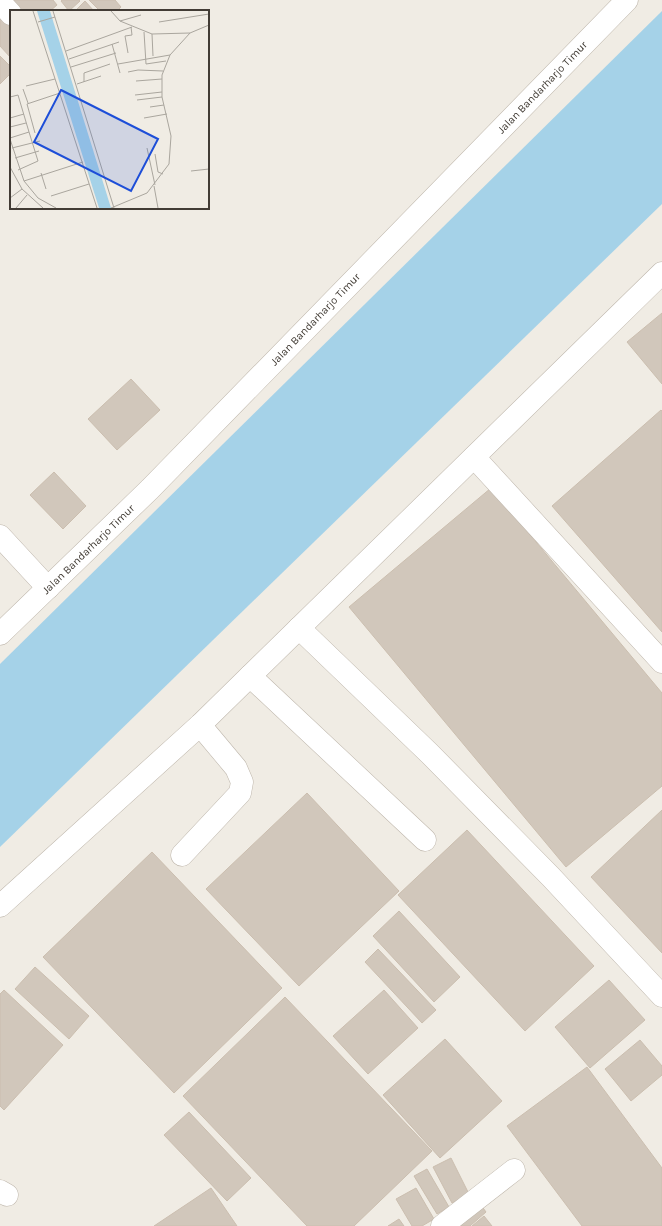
<svg xmlns="http://www.w3.org/2000/svg" width="662" height="1226" viewBox="0 0 662 1226" font-family="Karla,sans-serif">
  <style>
    .water { fill: #a5d2e8 }
    .building { fill: #d1c7bb; stroke: #cbbeaf }
    .lines { fill: none; stroke-linecap: round; stroke-linejoin: round }
    .minor-casing { stroke: #beb6ab; stroke-width: 23 }
    .minor { stroke: #fff; stroke-width: 22 }
    .labels { text-anchor: middle; stroke-width: 3; stroke-linejoin: round; paint-order: stroke }
    .street-label { font-size: 11px; fill: #423c35; stroke: #fff }
    .inset-road { fill: none; stroke: #aaa69e; stroke-width: 1 }
    .view { fill: #1d4ed8; fill-opacity: 0.15; stroke: #1d4ed8; stroke-width: 2 }
    .inset-edge { fill: none; stroke: #423c35; stroke-width: 2 }
  </style>
  <rect width="100%" height="100%" fill="#f0ece4"/>
  <polygon class="water" points="662,11 662,204 0,847 0,664"/>
  <g class="building">
    <polygon points="4,0 53,0 57,5 50,11 13,11"/>
    <polygon points="62,0 79,0 80,1 69,11 61,1"/>
    <polygon points="89,0 115,0 121,7 117,11 100,11"/>
    <polygon points="85,1 94,11 75,11"/>
    <polygon points="0,13 11,25 11,58 0,46"/>
    <polygon points="0,56 11,67 11,73 0,84"/>
    <polygon points="662,313 662,384 627,342"/>
    <polygon points="131,379 160,410 117,450 88,419"/>
    <polygon points="661,410 662,411 662,632 552,506"/>
    <polygon points="54,472 86,506 63,529 30,495"/>
    <polygon points="491,488 662,693 662,786 566,867 349,607"/>
    <polygon points="307,793 399,891 299,986 206,889"/>
    <polygon points="662,810 662,953 591,877"/>
    <polygon points="467,830 594,966 525,1031 398,895"/>
    <polygon points="152,852 282,988 174,1093 43,957"/>
    <polygon points="399,911 460,977 434,1002 373,936"/>
    <polygon points="378,949 436,1010 422,1023 365,962"/>
    <polygon points="35,967 89,1016 69,1039 15,989"/>
    <polygon points="609,980 645,1020 590,1068 555,1027"/>
    <polygon points="4,990 63,1045 4,1110 0,1106 0,994"/>
    <polygon points="384,990 418,1028 368,1074 333,1036"/>
    <polygon points="285,997 432,1151 354,1226 307,1226 183,1096"/>
    <polygon points="445,1039 502,1101 440,1158 383,1095"/>
    <polygon points="640,1040 662,1066 662,1075 631,1101 605,1069"/>
    <polygon points="587,1067 662,1168 662,1226 582,1226 507,1126"/>
    <polygon points="189,1112 251,1178 227,1201 164,1135"/>
    <polygon points="451,1158 469,1194 452,1203 433,1167"/>
    <polygon points="427,1169 449,1207 437,1214 414,1176"/>
    <polygon points="211,1188 237,1226 154,1226"/>
    <polygon points="416,1188 434,1219 422,1226 412,1226 396,1199"/>
    <polygon points="478,1201 486,1212 470,1226 448,1226"/>
    <polygon points="484,1216 492,1226 472,1226"/>
    <polygon points="399,1219 404,1226 388,1226"/>
  </g>
  <g class="lines">
    <g class="minor-casing">
      <g id="minor">
        <polyline points="0,2 11,14"/>
        <polyline points="474,457 662,662"/>
        <polyline points="0,536 48,588"/>
        <polyline points="299,628 430,754 551,877 662,996"/>
        <polyline points="0,634 150,489 627,0"/>
        <polyline points="250,676 425,840"/>
        <polyline points="182,855 240,793 242,782 236,768 200,725"/>
        <polyline points="0,906 200,725 662,273"/>
        <polyline points="0,1191 7,1195"/>
        <polyline points="442,1226 514,1170"/>
      </g>
    </g>
    <use href="#minor" class="minor"/>
  </g>
  <g class="labels">
    <g class="street-label">
      <text transform="translate(542 87) rotate(-46)" y="4">Jalan Bandarharjo Timur</text>
      <text transform="translate(315 319) rotate(-46)" y="4">Jalan Bandarharjo Timur</text>
      <text transform="translate(88 549) rotate(-44)" y="4">Jalan Bandarharjo Timur</text>
    </g>
  </g>
  <g transform="translate(10 10)">
    <rect width="199" height="199" fill="#f0ece4"/>
    <path d="M27,1H40L101,198H89Z" fill="#a5d2e8"/>
    <path class="inset-road" d="M23,1L87,198M43,1L104,198M101,1L110,11L142,24L180,23L199,15M110,11L131,5M28,12L45,7M149,12L199,4M134,22L136,54L156,51M142,24L143,46M102,34L110,63M56,41L122,17M118,43L115,26L122,25L121,17M59,49L109,32M108,54L160,45M61,57L106,43M118,62L128,60L153,61M126,71L152,69M74,72V63L100,54M67,74L91,66M16,76L45,69M13,79L18,93M125,85L152,82M0,87L8,85L19,122M127,90L152,87M140,97L154,95M0,108L14,104M134,108L157,104M0,117L16,113M25,123L17,94L50,83M0,128L19,122L28,151L8,160M0,129L14,171L28,188L46,198M2,138L30,131M137,138L145,175M145,144L148,162L153,164M5,148L29,141M0,157L12,179L33,198M181,161L199,159M31,163L36,179M14,171L73,152M144,176L148,198M41,186L79,174M0,188L12,179M6,198L17,185M101,198L137,183L159,154L161,126L152,87V65L160,45L180,23"/>
    <path class="view" d="M51,80L148,129L121,181L24,132Z"/>
    <rect width="199" height="199" class="inset-edge"/>
  </g>
</svg>
